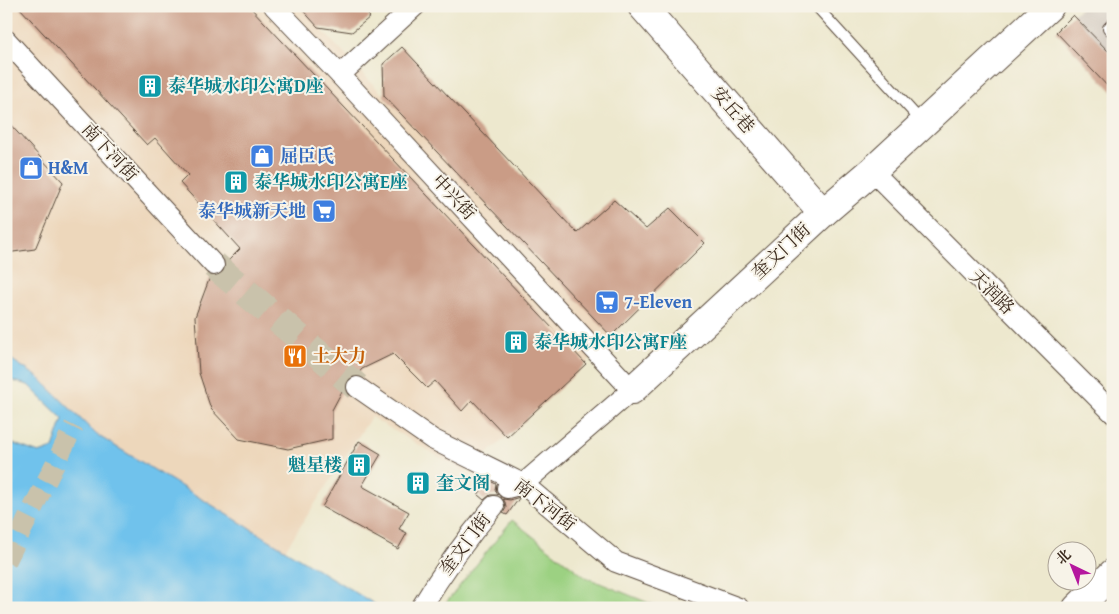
<svg xmlns="http://www.w3.org/2000/svg" width="1119" height="614" viewBox="0 0 1119 614" font-family="'Gentium Book Plus','Noto Serif SC',serif">
  <style>
    .built { fill: #edd7bb }
    .industrial { fill: #ccc2b9 }
    .green { fill: #9cd182; stroke: #6c7e50 }
    .water { fill: #70c2ec; stroke: #567685 }
    .building { fill: #ca9c86 }
    .lines { fill: none; stroke-linecap: round; stroke-linejoin: round }
    .street-tunnel { stroke: #c9c2ab; stroke-width: 20; stroke-dasharray: 20 10; stroke-linecap: butt }
    .secondary-tunnel { stroke: #c9c2ab; stroke-width: 28; stroke-dasharray: 28 14; stroke-linecap: butt }
    .lane-casing { stroke: #564638; stroke-width: 12 }
    .street-casing { stroke: #564638; stroke-width: 22 }
    .secondary-casing { stroke: #564638; stroke-width: 30 }
    .primary-casing { stroke: #564638; stroke-width: 30 }
    .lane { stroke: #fff; stroke-width: 10 }
    .street { stroke: #fff; stroke-width: 20 }
    .secondary { stroke: #fff; stroke-width: 28 }
    .primary { stroke: #fff; stroke-width: 28 }
    .labels { text-anchor: middle; stroke-width: 4; stroke-linejoin: round; paint-order: stroke }
    .culture-label { font-size: 18px; font-weight: bold; fill: #0d838f; stroke: #f7f3e8; text-anchor: start }
    .street-label { font-size: 18px; fill: #3b2a1e; stroke: #f7f3e8 }
    .shop-label { font-size: 18px; font-weight: bold; fill: #366cbe; stroke: #f7f3e8; text-anchor: start }
    .food-label { font-size: 18px; font-weight: bold; fill: #c56008; stroke: #f7f3e8; text-anchor: start }
  </style>
  <rect width="100%" height="100%" fill="#f7f3e8"/>
  <filter id="ink" filterUnits="userSpaceOnUse"><feTurbulence type="fractalNoise" baseFrequency=".02" numOctaves="2"/><feDisplacementMap in="SourceGraphic" scale="10" xChannelSelector="R" yChannelSelector="G"/><feConvolveMatrix kernelMatrix="1 2 1 2 8 2 1 2 1" color-interpolation-filters="sRGB"/></filter>
  <filter id="wash" filterUnits="userSpaceOnUse"><feTurbulence type="fractalNoise" baseFrequency=".0096" numOctaves="4" result="noise"/><feDisplacementMap in="SourceGraphic" scale="20" xChannelSelector="R" yChannelSelector="G"/><feGaussianBlur stdDeviation="1.12" result="paint"/><feColorMatrix in="noise" values="0 0 0 0 0 0 0 0 0 0 0 0 0 0 0 0 0 1.4 0 .05"/><feComposite in="paint" operator="in"/></filter>
  <g filter="url(#wash)">
    <rect width="100%" height="100%" fill="#ede8ce"/>
    <polygon class="built" points="6,6 299,6 611,336 586,364 507,437 465,472 371,417 285,550 97,435 38,377 6,356"/>
    <polygon class="industrial" points="1083,6 1113,6 1113,46 1108,51 1073,15"/>
    <polygon class="green" points="512,520 585,577 661,608 442,608"/>
    <polygon class="water" points="6,356 38,377 97,435 381,608 6,608 6,441 39,453 53,448 63,419 28,385 6,379"/>
    <g id="blocks">
      <g class="building">
        <polygon points="18,6 249,6 586,364 507,437 472,400 462,411 435,381 427,388 393,354 362,369 356,376 352,377 348,380 332,410 332,439 288,449 239,439 211,409 199,373 195,317 210,277 217,276 222,273 225,268 226,263 240,249 180,183 188,175 155,138 147,145"/>
        <polygon points="299,6 360,6 370,17 352,32 318,27"/>
        <polygon points="1073,15 1113,56 1113,92 1056,32"/>
        <polygon points="402,47 577,233 614,200 646,229 670,208 705,243 611,336 384,96 383,64"/>
        <polygon points="6,120 63,182 35,249 6,253"/>
        <polygon points="359,441 381,454 362,486 409,512 399,529 407,533 398,549 322,507"/>
        <polygon points="488,480 496,484 495,490 498,495 490,495 484,500 478,495"/>
        <polygon points="520,497 507,515 503,513 506,508 505,502 503,499 510,500"/>
      </g>
    </g>
  </g>
  <g filter="url(#ink)">
    <use href="#blocks" fill-opacity="0" stroke="#564638" stroke-width="1"/>
    <g class="lines">
      <polyline class="street-tunnel" points="6,562 74,426"/>
      <polyline class="secondary-tunnel" points="214,265 357,387"/>
      <g class="lane-casing">
        <g id="lane">
          <polyline points="816,6 922,122"/>
          <polyline points="1113,23 1108,28 1113,33"/>
        </g>
      </g>
      <g class="street-casing">
        <g id="street">
          <polyline points="274,6 340,75 632,390 523,484 507,488"/>
          <polyline points="6,40 214,265"/>
          <polyline points="340,75 415,6"/>
          <polyline points="872,171 1113,413"/>
          <polyline points="357,387 432,439 523,484 616,562 739,608"/>
          <path d="M421,608C443,571 466,539 494,506"/>
        </g>
      </g>
      <g class="secondary-casing">
        <g id="secondary">
          <polyline points="642,6 823,213"/>
          <polyline points="632,390 823,213 872,171 1050,6"/>
        </g>
      </g>
      <g class="primary-casing">
        <polyline id="primary" points="1077,608 1113,573"/>
      </g>
      <use href="#lane" class="lane"/>
      <use href="#street" class="street"/>
      <use href="#secondary" class="secondary"/>
      <use href="#primary" class="primary"/>
    </g>
  </g>
  <defs>
    <g id="building-square" transform="scale(1.25)"><rect x="-9" y="-9" width="18" height="18" rx="4" fill="#0f9aa8" stroke="#f7f3e8"/><path d="M-4-6H4V6H1V3H-1V6H-4ZM-2.5-4.3h1.7v1.8h-1.7ZM.8-4.3h1.7v1.8H.8ZM-2.5-1h1.7V.8h-1.7ZM.8-1h1.7V.8H.8Z" fill="#fff"/></g>
    <g id="shop-square" transform="scale(1.25)"><rect x="-9" y="-9" width="18" height="18" rx="4" fill="#3f7fe0" stroke="#f7f3e8"/><path d="M-5-2.5h2.3a2.7 3.5 0 0 1 5.4 0H5L5.5 6h-11ZM-1.5-2.5h3a1.5 2.3 0 0 0-3 0Z" fill="#fff"/></g>
    <g id="supermarket-square" transform="scale(1.25)"><rect x="-9" y="-9" width="18" height="18" rx="4" fill="#3f7fe0" stroke="#f7f3e8"/><path d="M-6-5.5h2.5l.6 2H6L4.5 2H-2.5L-4.4-4H-6ZM-1.5 3.2a1.3 1.3 0 1 0 .1 0ZM3 3.2a1.3 1.3 0 1 0 .1 0Z" fill="#fff"/></g>
    <g id="restaurant-square" transform="scale(1.25)"><rect x="-9" y="-9" width="18" height="18" rx="4" fill="#e8710a" stroke="#f7f3e8"/><path d="M-5-6h1v4h1v-4h1v4h1v-4h1v5L-1.5 .5V6h-2V.5L-5-1ZM5-6V6H3V1.5H1.5Q1.5-4 5-6Z" fill="#fff"/></g>
  </defs>
  <g fill-rule="evenodd">
    <use href="#building-square" x="150" y="86"/>
    <use href="#shop-square" x="262" y="156"/>
    <use href="#shop-square" x="31" y="168"/>
    <use href="#building-square" x="236" y="182"/>
    <use href="#supermarket-square" x="324" y="211"/>
    <use href="#supermarket-square" x="607" y="302"/>
    <use href="#building-square" x="516" y="342"/>
    <use href="#restaurant-square" x="295" y="356"/>
    <use href="#building-square" x="359" y="465"/>
    <use href="#building-square" x="418" y="483"/>
  </g>
  <g class="labels">
    <g class="culture-label">
      <text x="168" y="92">泰华城水印公寓D座</text>
      <text x="254" y="188">泰华城水印公寓E座</text>
      <text x="534" y="348">泰华城水印公寓F座</text>
      <text x="342" y="471" text-anchor="end">魁星楼</text>
      <text x="436" y="489">奎文阁</text>
    </g>
    <g class="street-label">
      <text transform="translate(733 110) rotate(49)" y="6">安丘巷</text>
      <text transform="translate(110 152) rotate(47)" y="6">南下河街</text>
      <text transform="translate(454 197) rotate(47)" y="6">中兴街</text>
      <text transform="translate(781 251) rotate(-43)" y="6">奎文门街</text>
      <text transform="translate(992 292) rotate(45)" y="6">天润路</text>
      <text transform="translate(545 505) rotate(38)" y="6">南下河街</text>
      <text transform="translate(465 544) rotate(-53)" y="6">奎文门街</text>
    </g>
    <g class="shop-label">
      <text x="280" y="162">屈臣氏</text>
      <text x="48" y="174">H&amp;M</text>
      <text x="306" y="217" text-anchor="end">泰华城新天地</text>
      <text x="624" y="308">7-Eleven</text>
    </g>
    <g class="food-label">
      <text x="312" y="362">土大力</text>
    </g>
  </g>
  <rect width="1119" height="614" fill="none" stroke="#f7f3e8" stroke-width="25"/>
  <g transform="translate(1072 566) rotate(317)"><circle r="24" fill="#f7f3e8" stroke="#aca397"/>
  <path d="M0-4L9 19L0 12L-9 19Z" fill="#b5179e"/>
  <text y="-8" font-size="14" font-weight="bold" text-anchor="middle" fill="#3b2a1e">北</text>
  </g>
</svg>
